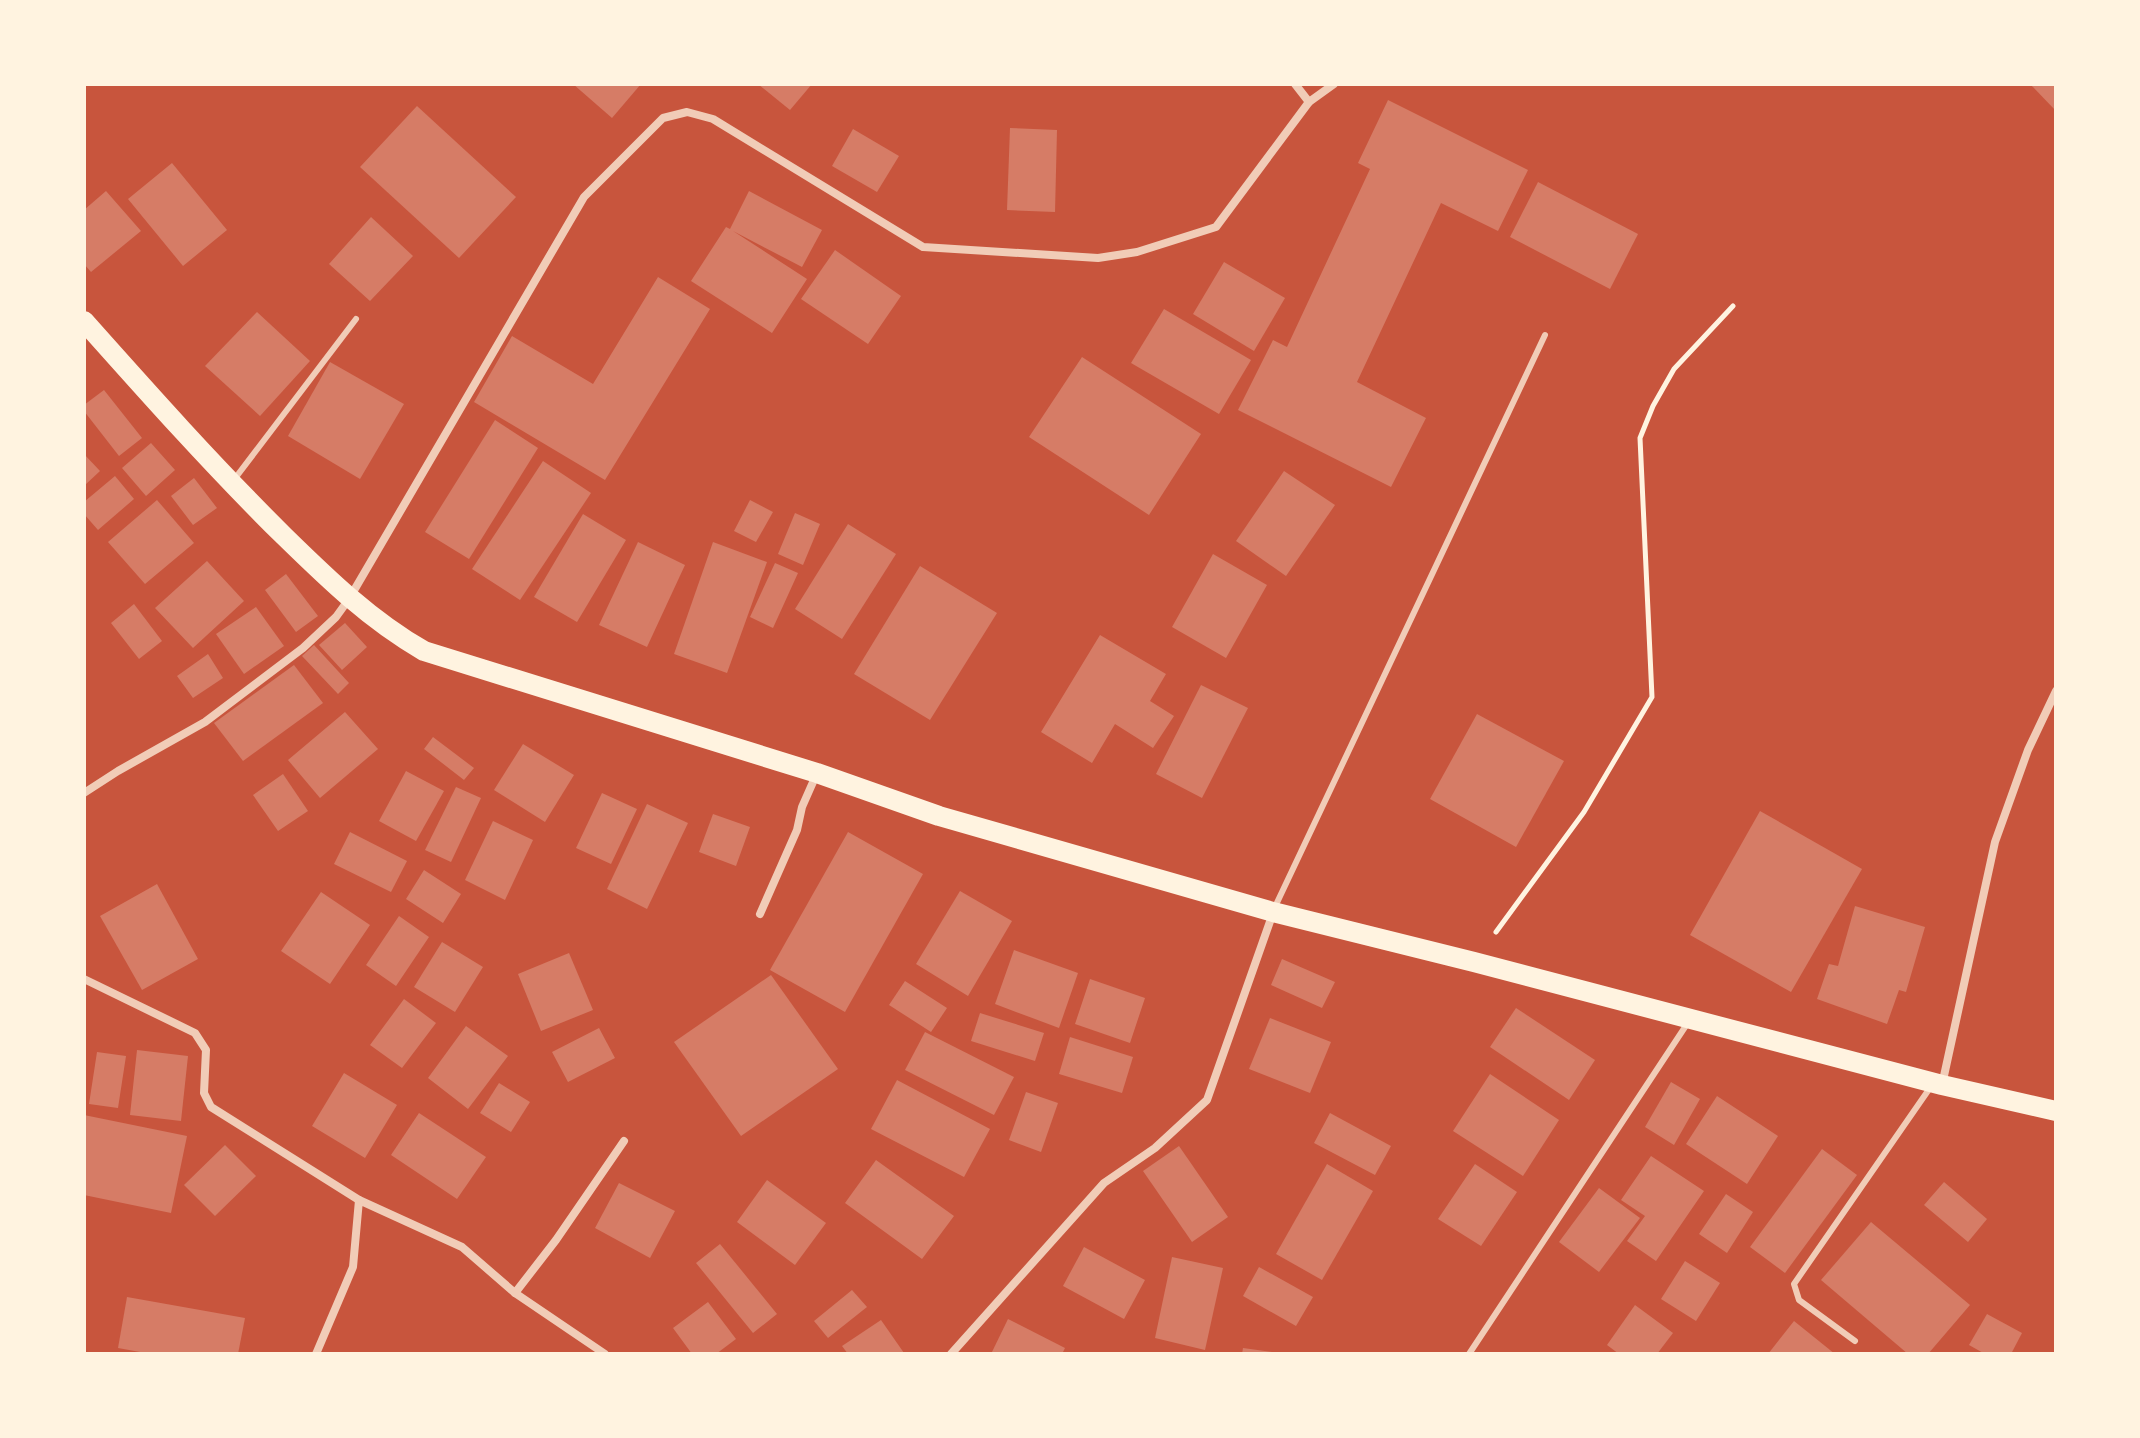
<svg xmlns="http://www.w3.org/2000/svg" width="2140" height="1438" viewBox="0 0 2140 1438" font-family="Cabin,sans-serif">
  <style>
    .building { fill: #d67c66 }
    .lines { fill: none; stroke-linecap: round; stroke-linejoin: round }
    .path { stroke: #fff3e0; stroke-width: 5 }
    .service { stroke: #f1ccb7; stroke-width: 6 }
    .minor { stroke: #f1ccb7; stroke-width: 8 }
    .primary { stroke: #fff3e0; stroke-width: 20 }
  </style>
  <rect width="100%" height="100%" fill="#c8553d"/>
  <g class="building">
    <polygon points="573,84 641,84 612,118"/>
    <polygon points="758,84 812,84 790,110"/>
    <polygon points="2030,84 2056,84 2056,111"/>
    <polygon points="1388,100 1528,170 1498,231 1441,203 1357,382 1426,418 1391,487 1238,410 1273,340 1287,347 1370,169 1358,163"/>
    <polygon points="417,106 516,197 459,258 360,167"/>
    <polygon points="1010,128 1057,130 1055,212 1007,210"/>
    <polygon points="853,129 899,156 877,192 832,166"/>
    <polygon points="172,163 227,230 183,266 128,199"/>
    <polygon points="1538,182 1638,234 1610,289 1510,237"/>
    <polygon points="106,191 141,231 91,272 84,264 84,210"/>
    <polygon points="749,191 822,230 802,267 733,231 807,279 772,333 691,281 726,227 730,229"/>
    <polygon points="371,217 413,256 370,301 329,264"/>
    <polygon points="835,250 901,296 868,344 801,299"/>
    <polygon points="1224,262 1285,298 1254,351 1193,314"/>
    <polygon points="658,277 710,309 605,480 474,402 512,336 593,384"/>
    <polygon points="1164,309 1251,360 1219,414 1131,363"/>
    <polygon points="257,312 310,361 260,416 205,366"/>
    <polygon points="1082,357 1201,434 1149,515 1029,437"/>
    <polygon points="330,362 404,404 360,479 288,436"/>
    <polygon points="104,390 142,438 119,456 84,411 84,405"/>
    <polygon points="495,420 538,448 469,559 425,532"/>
    <polygon points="151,443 175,470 146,496 122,468"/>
    <polygon points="84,454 100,471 84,486"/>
    <polygon points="543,461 591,493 520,600 472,569"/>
    <polygon points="1284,471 1335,505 1286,576 1236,541"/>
    <polygon points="115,476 134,499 98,530 84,514 84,502"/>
    <polygon points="194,478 217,508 193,525 171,496"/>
    <polygon points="157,500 194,543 145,584 108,542"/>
    <polygon points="750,500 773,512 756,542 734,531"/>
    <polygon points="795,513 820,524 803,565 778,554"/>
    <polygon points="583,514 626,540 577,622 534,597"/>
    <polygon points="848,524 896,554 842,639 795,609"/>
    <polygon points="638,542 685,565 647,647 599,625"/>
    <polygon points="713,542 767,562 727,673 674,654"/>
    <polygon points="1213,554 1267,585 1226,658 1172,627"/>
    <polygon points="207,561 244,601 193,648 155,608"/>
    <polygon points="775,563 798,573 773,628 750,617"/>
    <polygon points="920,566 997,613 930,720 854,674"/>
    <polygon points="286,574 318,616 296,632 265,590"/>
    <polygon points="134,604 162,641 139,659 111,623"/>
    <polygon points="256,607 284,646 244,674 216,634"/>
    <polygon points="345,623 367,647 342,670 319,645"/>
    <polygon points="1100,635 1166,674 1150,701 1174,716 1153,748 1115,724 1092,763 1041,732"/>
    <polygon points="314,645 349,683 338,694 302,656"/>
    <polygon points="208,654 223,678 193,698 177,676"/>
    <polygon points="294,665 323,703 243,761 214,723"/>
    <polygon points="1201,685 1248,708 1202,798 1156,774"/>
    <polygon points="345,712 378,749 320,798 288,760"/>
    <polygon points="1477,714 1564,761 1516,847 1430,799"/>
    <polygon points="433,737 474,768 464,780 424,749"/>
    <polygon points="523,744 574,775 545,822 494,790"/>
    <polygon points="406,771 444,791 416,841 379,821"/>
    <polygon points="283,774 308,811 278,831 253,795"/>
    <polygon points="456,787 481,798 451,862 425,850"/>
    <polygon points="602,793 637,809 611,864 576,848"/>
    <polygon points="647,804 688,823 647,909 607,889"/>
    <polygon points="1760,811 1862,869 1791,992 1690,935"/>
    <polygon points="713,814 750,827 736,866 699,852"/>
    <polygon points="493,821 533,840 505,900 465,880"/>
    <polygon points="350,832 407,861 391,892 334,864"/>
    <polygon points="848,832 923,874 845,1012 770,970"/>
    <polygon points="424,870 461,894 443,923 406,899"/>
    <polygon points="157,884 198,959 142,990 100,916"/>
    <polygon points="960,891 1012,921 968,996 916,964"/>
    <polygon points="321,892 370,925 330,984 281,951"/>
    <polygon points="1855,906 1925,927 1906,992 1899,990 1887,1024 1817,999 1829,964 1838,966"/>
    <polygon points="399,916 429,937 396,986 366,965"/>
    <polygon points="442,942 483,967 455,1012 414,987"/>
    <polygon points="1014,950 1078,973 1059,1028 995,1004"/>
    <polygon points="569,953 593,1010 541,1031 518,974"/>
    <polygon points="1282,959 1335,982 1322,1008 1271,985"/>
    <polygon points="771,975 838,1069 741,1136 674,1042"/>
    <polygon points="1090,979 1145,998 1130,1043 1075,1024"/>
    <polygon points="905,981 947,1008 931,1032 889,1005"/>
    <polygon points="404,999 436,1023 402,1068 370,1045"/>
    <polygon points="1516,1008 1595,1060 1569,1100 1490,1047"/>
    <polygon points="980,1013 1044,1033 1035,1061 971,1041"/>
    <polygon points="1270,1018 1331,1042 1310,1093 1249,1069"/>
    <polygon points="466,1026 508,1056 468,1109 428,1078"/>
    <polygon points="599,1028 615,1058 568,1082 552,1052"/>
    <polygon points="925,1032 1014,1077 994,1115 905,1070"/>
    <polygon points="1070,1037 1133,1057 1122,1093 1059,1074"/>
    <polygon points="137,1050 188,1056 181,1121 130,1115"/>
    <polygon points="97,1052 126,1056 118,1108 89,1104"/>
    <polygon points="344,1073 397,1105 365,1158 312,1126"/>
    <polygon points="1490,1074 1559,1120 1523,1176 1453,1131"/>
    <polygon points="897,1080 990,1129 964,1177 871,1129"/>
    <polygon points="1671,1082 1700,1099 1674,1145 1645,1127"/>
    <polygon points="499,1083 530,1102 511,1132 480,1113"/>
    <polygon points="1026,1092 1058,1103 1041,1152 1009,1140"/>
    <polygon points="1717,1096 1778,1136 1747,1184 1686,1144"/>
    <polygon points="419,1113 486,1157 457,1199 391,1155"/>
    <polygon points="1330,1113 1391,1146 1375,1175 1314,1143"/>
    <polygon points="84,1115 187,1136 171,1213 84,1195"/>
    <polygon points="225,1145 256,1176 215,1216 184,1185"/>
    <polygon points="1179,1146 1228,1217 1192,1242 1143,1171"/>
    <polygon points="1822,1149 1857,1175 1785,1273 1750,1247"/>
    <polygon points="1651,1156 1704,1191 1656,1261 1627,1241 1645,1216 1621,1200"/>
    <polygon points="876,1160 954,1216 922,1259 845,1203"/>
    <polygon points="1327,1164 1373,1191 1322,1280 1276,1254"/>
    <polygon points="1475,1164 1517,1192 1481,1246 1438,1219"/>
    <polygon points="767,1180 826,1223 795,1265 737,1222"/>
    <polygon points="1944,1182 1987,1219 1968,1242 1924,1205"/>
    <polygon points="619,1183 675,1211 650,1258 595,1228"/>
    <polygon points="1599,1188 1640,1218 1599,1272 1559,1242"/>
    <polygon points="1726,1194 1753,1212 1727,1253 1699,1234"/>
    <polygon points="1871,1222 1970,1305 1928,1354 1908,1354 1821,1280"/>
    <polygon points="720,1244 777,1314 753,1333 696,1263"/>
    <polygon points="1084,1247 1145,1280 1124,1319 1063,1286"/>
    <polygon points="1172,1257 1223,1268 1205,1350 1155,1338"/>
    <polygon points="1685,1261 1720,1283 1696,1321 1661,1299"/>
    <polygon points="1259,1267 1313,1297 1296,1326 1243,1296"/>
    <polygon points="852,1290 867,1307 828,1338 814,1321"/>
    <polygon points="127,1297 245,1318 238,1354 151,1354 118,1348"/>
    <polygon points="708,1302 736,1339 716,1354 692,1354 673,1328"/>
    <polygon points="1635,1305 1673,1333 1657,1354 1619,1354 1607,1345"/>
    <polygon points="1987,1314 2022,1333 2011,1354 1985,1354 1969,1345"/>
    <polygon points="1008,1319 1065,1348 1062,1354 991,1354"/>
    <polygon points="881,1320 904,1353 848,1354 842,1346"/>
    <polygon points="1794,1321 1835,1354 1768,1354"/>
    <polygon points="1243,1348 1272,1352 1272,1354 1242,1354"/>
  </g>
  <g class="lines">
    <polyline class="path" points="1496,932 1584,812 1652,697 1640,438 1653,406 1674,369 1733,306"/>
    <g class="service">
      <polyline points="233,481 356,319"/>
      <polyline points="1274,909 1545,335"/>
      <polyline points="1855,1341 1799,1300 1794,1284 1932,1085"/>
      <polyline points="1469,1354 1687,1024"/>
    </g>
    <g class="minor">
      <polyline points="1295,84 1309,102"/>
      <polyline points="84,793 118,771 205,722 303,648 336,617 349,599 584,197 663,118 687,112 713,119 923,247 1098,258 1137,252 1216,227 1309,102 1334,84"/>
      <polyline points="760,914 797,830 802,807 817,773"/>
      <polyline points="84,979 195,1033 206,1050 204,1093 211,1107 359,1200"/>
      <polyline points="1942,1085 1995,842 2028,750 2056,691"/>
      <polyline points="515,1293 556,1240 624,1141"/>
      <polyline points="316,1354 353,1267 359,1200 462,1247 515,1293 605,1354"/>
      <polyline points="951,1354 1104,1183 1155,1148 1207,1100 1273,913"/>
    </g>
    <path class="primary" d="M84,321C149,394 214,467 284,536C328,579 370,620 424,651L817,773L939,816L1273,912L1474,962L1942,1085L2056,1111"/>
  </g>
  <rect width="2140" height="1438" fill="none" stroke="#fff3e0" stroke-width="172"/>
</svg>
